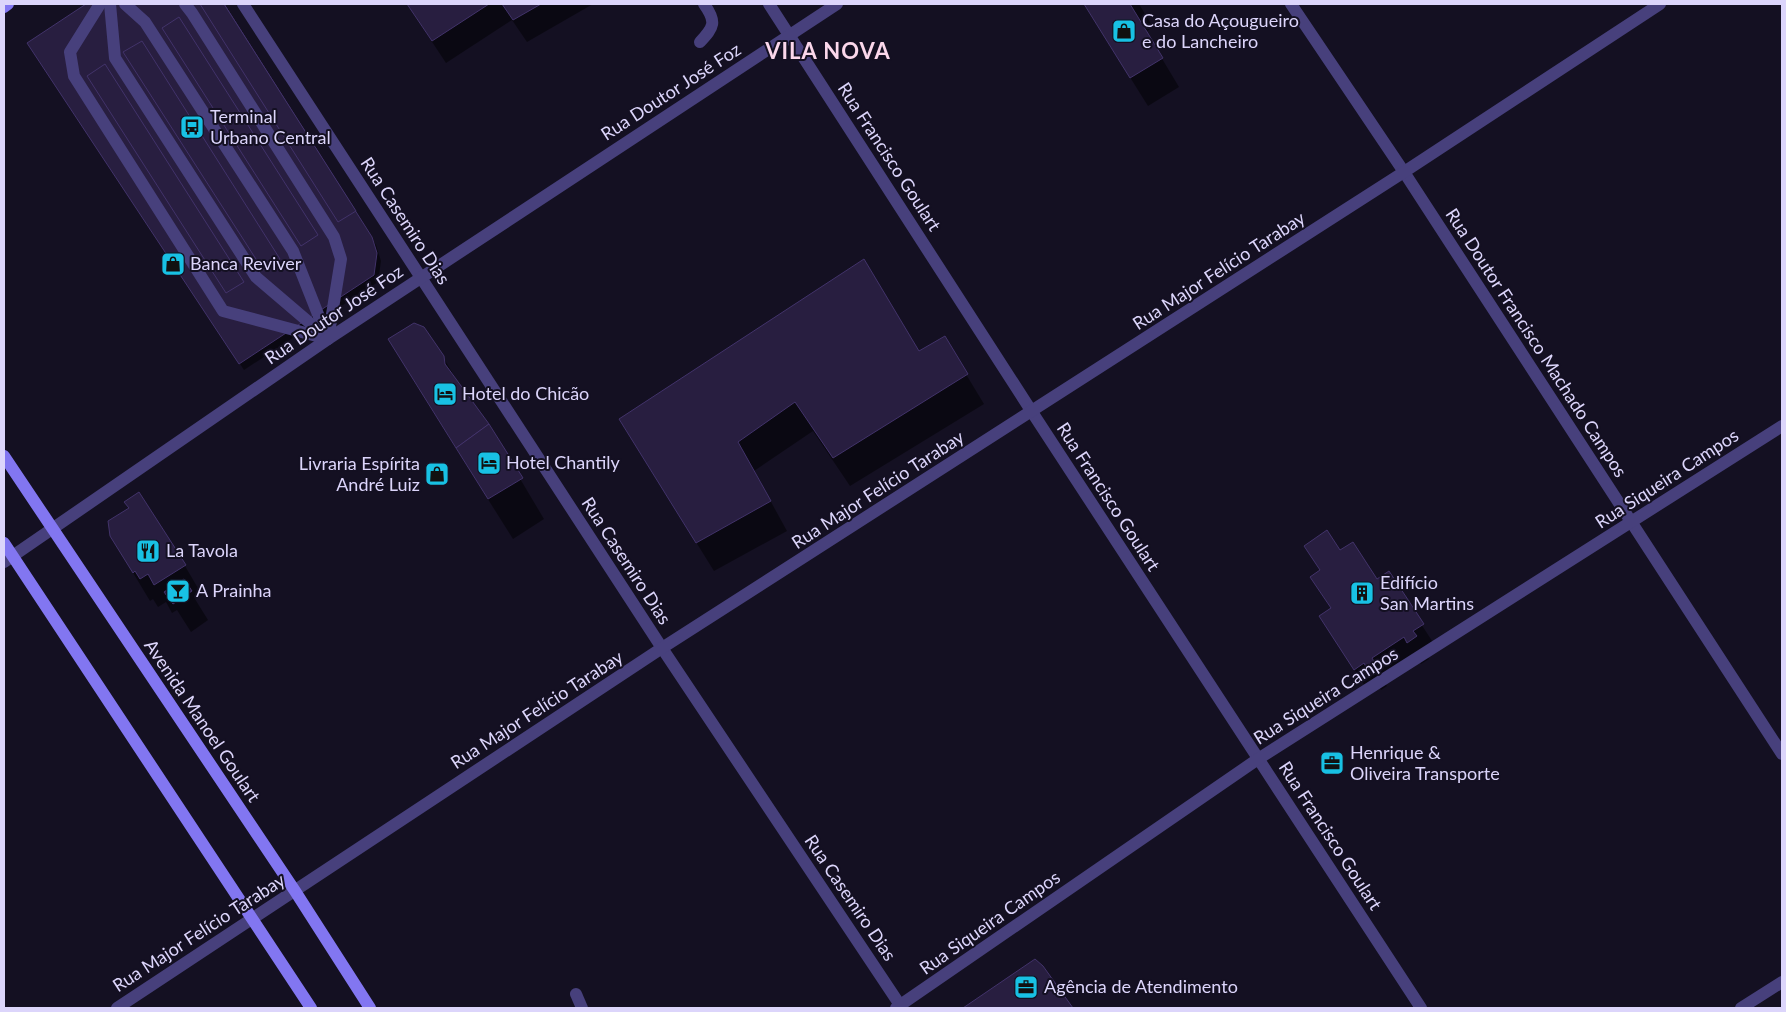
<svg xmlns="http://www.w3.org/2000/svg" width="1786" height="1012" viewBox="0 0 1786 1012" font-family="Lato,sans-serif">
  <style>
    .shadow { fill: #0007 }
    .building { fill: #281e40; stroke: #42336a }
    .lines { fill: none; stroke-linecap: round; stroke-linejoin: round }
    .lane { stroke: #47407c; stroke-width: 12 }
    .street { stroke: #47407c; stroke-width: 12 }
    .secondary { stroke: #8276f1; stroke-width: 12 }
    .labels { text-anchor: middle; stroke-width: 4; stroke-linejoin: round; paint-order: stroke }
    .poi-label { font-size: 18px; fill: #dcd5fb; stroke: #141022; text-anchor: start }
    .street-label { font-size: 18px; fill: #dcd5fb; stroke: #141022 }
    .district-label { font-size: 22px; font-weight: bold; letter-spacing: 1px; fill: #fbd7eb; stroke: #141022 }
  </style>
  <rect width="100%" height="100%" fill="#141022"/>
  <g class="shadow">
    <polygon points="89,4 222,4 376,245 381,261 378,282 244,370 28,43"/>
    <polygon points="407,4 593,4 527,42 512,20 446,63"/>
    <polygon points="1084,4 1139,4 1153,27 1146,32 1179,87 1148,106"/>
    <polygon points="944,338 984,404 850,486 813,431 754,471 787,531 714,571 638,449 919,353"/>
    <polygon points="390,340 443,357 462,389 488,425 544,519 513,539 413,380"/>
    <polygon points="111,536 185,566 202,595 195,599 208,620 191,632 177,610 172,613 166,602 158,607 153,599 150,601"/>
    <polygon points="1306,546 1340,552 1377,580 1388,573 1436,647 1426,654 1429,659 1421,664 1418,659 1384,681 1387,686 1381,690 1378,685 1368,691 1321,616 1331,609 1311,577 1320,571"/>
    <polygon points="1035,961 1042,966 1071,1008 965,1008"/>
  </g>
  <g class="building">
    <polygon points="86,4 224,4 372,237 377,253 374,275 239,364 27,43"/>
    <polygon points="200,4 224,4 356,211 338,222"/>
    <polygon points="407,4 489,4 432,41"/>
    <polygon points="502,4 541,4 513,20"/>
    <polygon points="1084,4 1130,4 1163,58 1130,78"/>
    <polygon points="179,17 318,235 301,246 162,28"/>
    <polygon points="142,41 280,259 263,270 123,52"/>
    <polygon points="105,64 244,282 226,293 87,76"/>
    <polygon points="864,259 919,351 945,336 968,374 833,458 795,402 738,442 771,501 696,543 619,419"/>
    <polygon points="414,323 424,327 444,356 445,364 489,424 456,448 388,339"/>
    <polygon points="489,424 523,478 488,499 456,448"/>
    <polygon points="139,492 186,565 154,585 148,574 140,579 135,571 133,573 110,536 108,521 129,508 124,502"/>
    <polygon points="1327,530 1340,550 1353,542 1377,579 1389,571 1424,624 1413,631 1417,636 1407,643 1404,637 1372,658 1375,663 1367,669 1364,663 1354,670 1319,616 1331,608 1310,577 1320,570 1304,546"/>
    <polygon points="184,579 192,591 173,604 164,592"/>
    <polygon points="1035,959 1043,966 1073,1008 963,1008"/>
  </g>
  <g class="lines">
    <g class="lane">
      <polyline points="100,4 70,52 74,76 223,311 328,339"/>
      <polyline points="110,4 115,58 256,277 325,336"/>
      <polyline points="125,4 145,22 293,251 327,337"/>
      <polyline points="185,4 192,13 334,237 341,259 328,339"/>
      <path d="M700,42C714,27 717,22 704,4"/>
      <polyline points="576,994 582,1008"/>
    </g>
    <g class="street">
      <polyline points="243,4 662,648 902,1008"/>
      <polyline points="769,4 1032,412 1421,1008"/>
      <polyline points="1291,4 1404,172 1782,754"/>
      <polyline points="4,562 328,339 837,4"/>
      <polyline points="117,1008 662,648 1404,172 1660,4"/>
      <polyline points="896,1008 1258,759 1782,426"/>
      <polyline points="1741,1008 1782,982"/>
    </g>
    <g class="secondary">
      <polyline points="4,7 8,4"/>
      <polyline points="4,456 295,891 370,1008"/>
      <polyline points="4,543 311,1008"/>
    </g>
  </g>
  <defs>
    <g id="shop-square" transform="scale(1.25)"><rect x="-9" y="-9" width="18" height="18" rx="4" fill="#18c1e4" stroke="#141022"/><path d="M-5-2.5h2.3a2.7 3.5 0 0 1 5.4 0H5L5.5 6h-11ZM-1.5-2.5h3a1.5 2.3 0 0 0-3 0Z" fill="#111"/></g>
    <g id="bus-square" transform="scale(1.25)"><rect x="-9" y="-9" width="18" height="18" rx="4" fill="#18c1e4" stroke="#141022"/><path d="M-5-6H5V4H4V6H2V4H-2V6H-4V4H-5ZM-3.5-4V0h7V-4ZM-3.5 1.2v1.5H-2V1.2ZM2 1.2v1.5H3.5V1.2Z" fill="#111"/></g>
    <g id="hotel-square" transform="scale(1.25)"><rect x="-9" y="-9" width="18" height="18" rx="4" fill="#18c1e4" stroke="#141022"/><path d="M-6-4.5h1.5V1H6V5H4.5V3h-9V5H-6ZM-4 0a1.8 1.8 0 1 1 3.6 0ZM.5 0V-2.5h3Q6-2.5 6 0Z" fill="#111"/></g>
    <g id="restaurant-square" transform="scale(1.25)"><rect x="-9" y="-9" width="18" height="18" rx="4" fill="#18c1e4" stroke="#141022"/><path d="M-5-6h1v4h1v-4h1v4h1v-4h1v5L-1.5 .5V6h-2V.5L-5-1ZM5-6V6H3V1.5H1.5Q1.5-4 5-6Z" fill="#111"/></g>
    <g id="bar-square" transform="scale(1.25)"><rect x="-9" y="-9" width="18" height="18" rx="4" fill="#18c1e4" stroke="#141022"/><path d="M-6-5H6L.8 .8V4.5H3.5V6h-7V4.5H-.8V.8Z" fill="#111"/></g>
    <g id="building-square" transform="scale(1.25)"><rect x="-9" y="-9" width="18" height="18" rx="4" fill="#18c1e4" stroke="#141022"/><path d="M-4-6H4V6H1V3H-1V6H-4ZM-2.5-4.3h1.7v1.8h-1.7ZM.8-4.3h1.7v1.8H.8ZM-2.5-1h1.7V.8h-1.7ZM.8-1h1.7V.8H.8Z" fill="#111"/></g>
    <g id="office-square" transform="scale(1.25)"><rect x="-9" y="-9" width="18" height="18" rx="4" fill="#18c1e4" stroke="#141022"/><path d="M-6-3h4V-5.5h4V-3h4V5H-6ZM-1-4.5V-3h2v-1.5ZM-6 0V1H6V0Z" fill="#111"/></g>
  </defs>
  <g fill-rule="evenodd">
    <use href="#shop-square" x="1124" y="31"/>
    <use href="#bus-square" x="192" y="127"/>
    <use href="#shop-square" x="173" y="264"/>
    <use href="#hotel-square" x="445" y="394"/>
    <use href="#hotel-square" x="489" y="463"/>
    <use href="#shop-square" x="437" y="474"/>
    <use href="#restaurant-square" x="148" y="551"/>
    <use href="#bar-square" x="178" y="591"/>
    <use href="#building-square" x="1362" y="593"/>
    <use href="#office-square" x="1332" y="763"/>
    <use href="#office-square" x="1026" y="987"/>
  </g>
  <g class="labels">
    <g class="poi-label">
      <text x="1142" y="27">Casa do Açougueiro<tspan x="1142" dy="21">e do Lancheiro</tspan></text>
      <text x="210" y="123">Terminal<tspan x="210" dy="21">Urbano Central</tspan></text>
      <text x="190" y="270">Banca Reviver</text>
      <text x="462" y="400">Hotel do Chicão</text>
      <text x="506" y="469">Hotel Chantily</text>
      <text x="420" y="470" text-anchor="end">Livraria Espírita<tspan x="420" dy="21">André Luiz</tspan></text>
      <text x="166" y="557">La Tavola</text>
      <text x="1380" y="589">Edifício<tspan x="1380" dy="21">San Martins</tspan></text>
      <text x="196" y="597">A Prainha</text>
      <text x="1350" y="759">Henrique &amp;<tspan x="1350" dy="21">Oliveira Transporte</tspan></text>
      <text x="1044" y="993">Agência de Atendimento</text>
    </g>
    <g class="street-label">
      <text transform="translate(671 92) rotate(-33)" y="6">Rua Doutor José Foz</text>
      <text transform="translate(889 157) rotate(57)" y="6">Rua Francisco Goulart</text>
      <text transform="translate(405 221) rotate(57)" y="6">Rua Casemiro Dias</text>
      <text transform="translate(1219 271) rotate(-33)" y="6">Rua Major Felício Tarabay</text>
      <text transform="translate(334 315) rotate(-34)" y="6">Rua Doutor José Foz</text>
      <text transform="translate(1536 343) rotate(57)" y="6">Rua Doutor Francisco Machado Campos</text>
      <text transform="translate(1667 479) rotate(-33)" y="6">Rua Siqueira Campos</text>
      <text transform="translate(878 490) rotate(-33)" y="6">Rua Major Felício Tarabay</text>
      <text transform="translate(1108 497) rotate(57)" y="6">Rua Francisco Goulart</text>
      <text transform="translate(626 561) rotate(57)" y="6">Rua Casemiro Dias</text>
      <text transform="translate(1326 696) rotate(-32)" y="6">Rua Siqueira Campos</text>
      <text transform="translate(537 710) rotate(-33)" y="6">Rua Major Felício Tarabay</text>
      <text transform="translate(202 721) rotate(56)" y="6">Avenida Manoel Goulart</text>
      <text transform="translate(1330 836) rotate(57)" y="6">Rua Francisco Goulart</text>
      <text transform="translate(850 898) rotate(56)" y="6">Rua Casemiro Dias</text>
      <text transform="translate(990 923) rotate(-35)" y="6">Rua Siqueira Campos</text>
      <text transform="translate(199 933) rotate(-33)" y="6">Rua Major Felício Tarabay</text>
    </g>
    <g class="district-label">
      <text x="828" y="59">VILA NOVA</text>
    </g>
  </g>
  <rect width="1786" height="1012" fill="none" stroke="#dcd5fb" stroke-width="10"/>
</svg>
